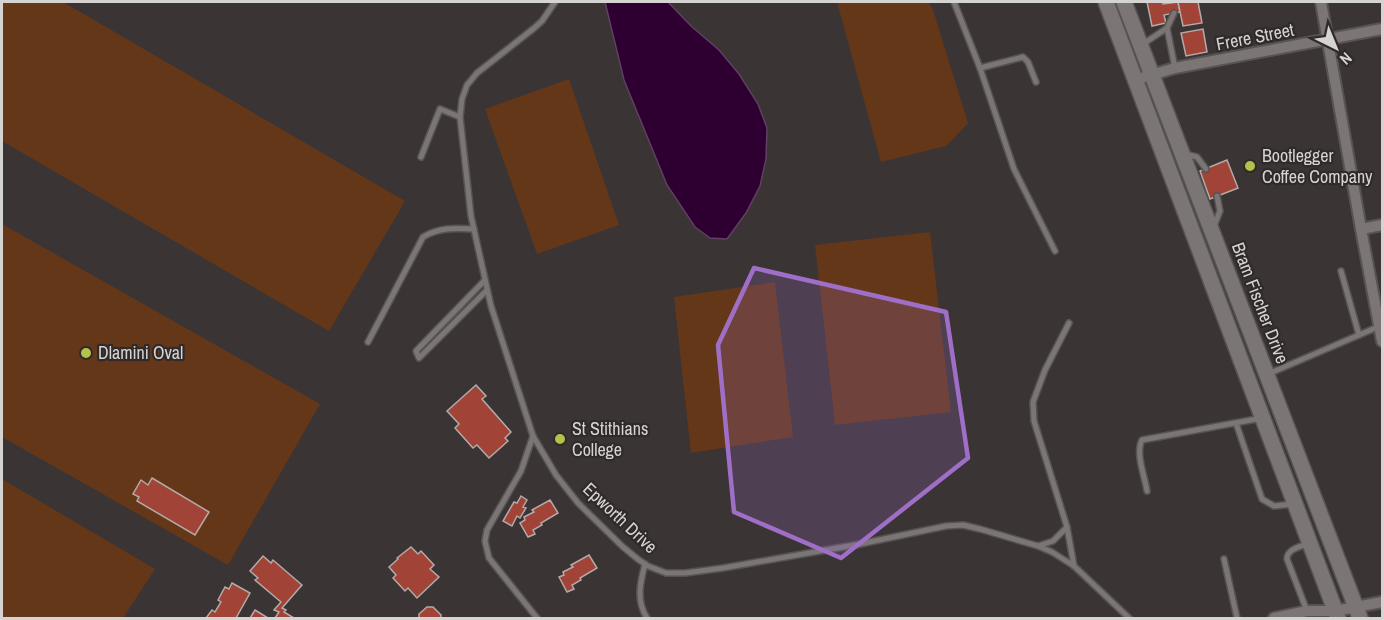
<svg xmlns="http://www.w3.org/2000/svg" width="1384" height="620" viewBox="0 0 1384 620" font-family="'Archivo Narrow',sans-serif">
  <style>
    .green { fill: #653719 }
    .water { fill: #2e0032; stroke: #603f62; stroke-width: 1.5 }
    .building { fill: #a24337; stroke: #b2aba9; stroke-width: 1.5 }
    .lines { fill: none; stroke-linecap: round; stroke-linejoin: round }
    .service-casing { stroke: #575353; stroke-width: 8 }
    .minor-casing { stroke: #575353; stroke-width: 14 }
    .secondary-casing { stroke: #575353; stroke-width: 18 }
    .service { stroke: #7b7575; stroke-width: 5 }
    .minor { stroke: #7b7575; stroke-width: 10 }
    .secondary { stroke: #7b7575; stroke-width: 15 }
    .marked { fill: #9f6fc7; fill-opacity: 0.2; stroke: #9f6fc7; stroke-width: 4.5; stroke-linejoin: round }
    .poi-dot { fill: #b4c24a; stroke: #302a2b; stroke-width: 2 }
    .labels { text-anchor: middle; stroke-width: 4.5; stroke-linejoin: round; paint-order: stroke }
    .street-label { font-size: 18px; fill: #d6d3d3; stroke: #302a2b }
    .poi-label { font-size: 18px; fill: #d6d3d3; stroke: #302a2b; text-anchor: start }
  </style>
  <rect width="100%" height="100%" fill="#3a3435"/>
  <g class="green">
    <polygon points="2,2 63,2 405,201 329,331 2,141"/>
    <polygon points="837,2 929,2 933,10 968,123 946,146 881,162"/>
    <polygon points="569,79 619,225 537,254 485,109"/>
    <polygon points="2,224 320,404 228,565 2,437"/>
    <polygon points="930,232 951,412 835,425 815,245"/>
    <polygon points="775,282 793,437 691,453 674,297"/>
    <polygon points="2,479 155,569 123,618 2,618"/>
  </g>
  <polygon class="water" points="605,2 668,2 691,26 719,50 739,74 758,104 767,128 766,159 760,186 746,213 727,239 710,238 695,227 667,185 624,80"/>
  <g class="building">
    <polygon points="1147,2 1162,2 1163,4 1178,2 1180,12 1164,15 1166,23 1152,26"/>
    <polygon points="1178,2 1198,2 1202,23 1183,26"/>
    <polygon points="1203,29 1207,52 1186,56 1181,33"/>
    <polygon points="1227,160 1238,188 1210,199 1200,171"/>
    <polygon points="476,385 486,396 482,399 511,432 505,438 508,441 489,458 477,445 473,448 455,428 459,424 447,411"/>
    <polygon points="152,478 209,512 195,535 137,501 139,497 133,494 141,480 148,485"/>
    <polygon points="521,496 527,500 523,507 526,508 520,518 517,516 512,526 503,521 514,502 517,503"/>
    <polygon points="550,500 558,513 541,523 542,525 533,530 535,534 528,537 520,523 525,520 524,517 534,512 532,510"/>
    <polygon points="411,547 418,554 421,551 434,565 430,569 439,577 417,598 408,588 405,591 393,578 396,575 389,567 398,559 397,558"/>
    <polygon points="589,555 597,568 580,578 581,580 572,585 574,589 567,592 559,577 564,575 563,572 573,567 571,565"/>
    <polygon points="263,556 271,563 273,560 302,585 282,608 286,610 284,612 294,618 275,618 279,612 274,610 281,602 255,580 258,578 250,571"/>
    <polygon points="232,583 250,593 236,618 206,618 212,610 215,612 221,602 218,600 225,587 229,589"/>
    <polygon points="427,607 433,607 441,615 441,618 419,618 419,614"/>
    <polygon points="255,610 268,618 250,618"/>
  </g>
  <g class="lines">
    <g class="service-casing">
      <g id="service">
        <polyline points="555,2 542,21 533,29 477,73 467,85 462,99 460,117 471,216 491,306 533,436 556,475 578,503 623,547 639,560 648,566 666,573 685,573 723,568 860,544 946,526 963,525 980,529 1038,546 1052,552 1074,566 1129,618"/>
        <polyline points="954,2 980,68 1014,169 1055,251"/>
        <polyline points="1174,13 1167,28 1175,68"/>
        <polyline points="1143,44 1167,28"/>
        <polyline points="980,68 1023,57 1028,62 1036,82"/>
        <polyline points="1186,154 1197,157 1206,169"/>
        <polyline points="421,157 440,109 460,117"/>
        <polyline points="1214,226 1220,211 1217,196"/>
        <polyline points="1341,271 1359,335"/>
        <polyline points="485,280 416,351 419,358 487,290"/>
        <polyline points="1069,323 1045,370 1033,402 1034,421 1067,527 1074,566"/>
        <path d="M368,342L423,237C439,227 455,228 474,229"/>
        <polyline points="1268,374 1380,326"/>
        <polyline points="1236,423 1262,499 1274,506 1293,504"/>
        <polyline points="533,436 521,471 487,530 485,541 489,558 537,618"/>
        <path d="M1147,491C1145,477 1135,453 1142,440L1262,418"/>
        <polyline points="1038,546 1053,541 1067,527"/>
        <polyline points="1224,559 1237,618"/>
        <path d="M645,564C640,583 636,601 647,618"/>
        <path d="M1307,611L1287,559C1287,549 1300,547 1309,543"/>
      </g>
    </g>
    <g class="minor-casing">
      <g id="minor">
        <polyline points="1321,2 1361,229 1382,341"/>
        <polyline points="1134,80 1175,68 1382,29"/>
        <polyline points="1361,229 1382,225"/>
        <polyline points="1274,618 1307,611 1335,611 1382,602"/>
      </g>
    </g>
    <g class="secondary-casing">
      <g id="secondary">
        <polyline points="1106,2 1338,618"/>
        <polyline points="1124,2 1360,618"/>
      </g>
    </g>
    <use href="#service" class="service"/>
    <use href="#minor" class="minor"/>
    <use href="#secondary" class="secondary"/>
  </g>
  <path class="marked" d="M754,268L946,312L968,458L841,558L734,512L718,345Z"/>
  <g class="poi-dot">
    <circle cx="1250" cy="166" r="6"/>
    <circle cx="86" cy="353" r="6"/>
    <circle cx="560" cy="439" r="6"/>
  </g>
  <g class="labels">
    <g class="street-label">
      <text transform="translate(1255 37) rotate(-11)" y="6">Frere Street</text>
      <text transform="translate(1260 303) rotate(69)" y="6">Bram Fischer Drive</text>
      <text transform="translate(620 518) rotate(43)" y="6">Epworth Drive</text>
    </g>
    <g class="poi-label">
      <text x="1262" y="162">Bootlegger<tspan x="1262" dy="21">Coffee Company</tspan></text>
      <text x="98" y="359">Dlamini Oval</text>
      <text x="572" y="435">St Stithians<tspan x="572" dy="21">College</tspan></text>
    </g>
  </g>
  <rect width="1384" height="620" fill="none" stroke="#d6d3d3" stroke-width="6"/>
  <g transform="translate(1336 48) rotate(137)" stroke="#302a2b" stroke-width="4.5" paint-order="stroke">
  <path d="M0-4.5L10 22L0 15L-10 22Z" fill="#d6d3d3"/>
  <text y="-9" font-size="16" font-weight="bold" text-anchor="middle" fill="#d6d3d3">N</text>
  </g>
</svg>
